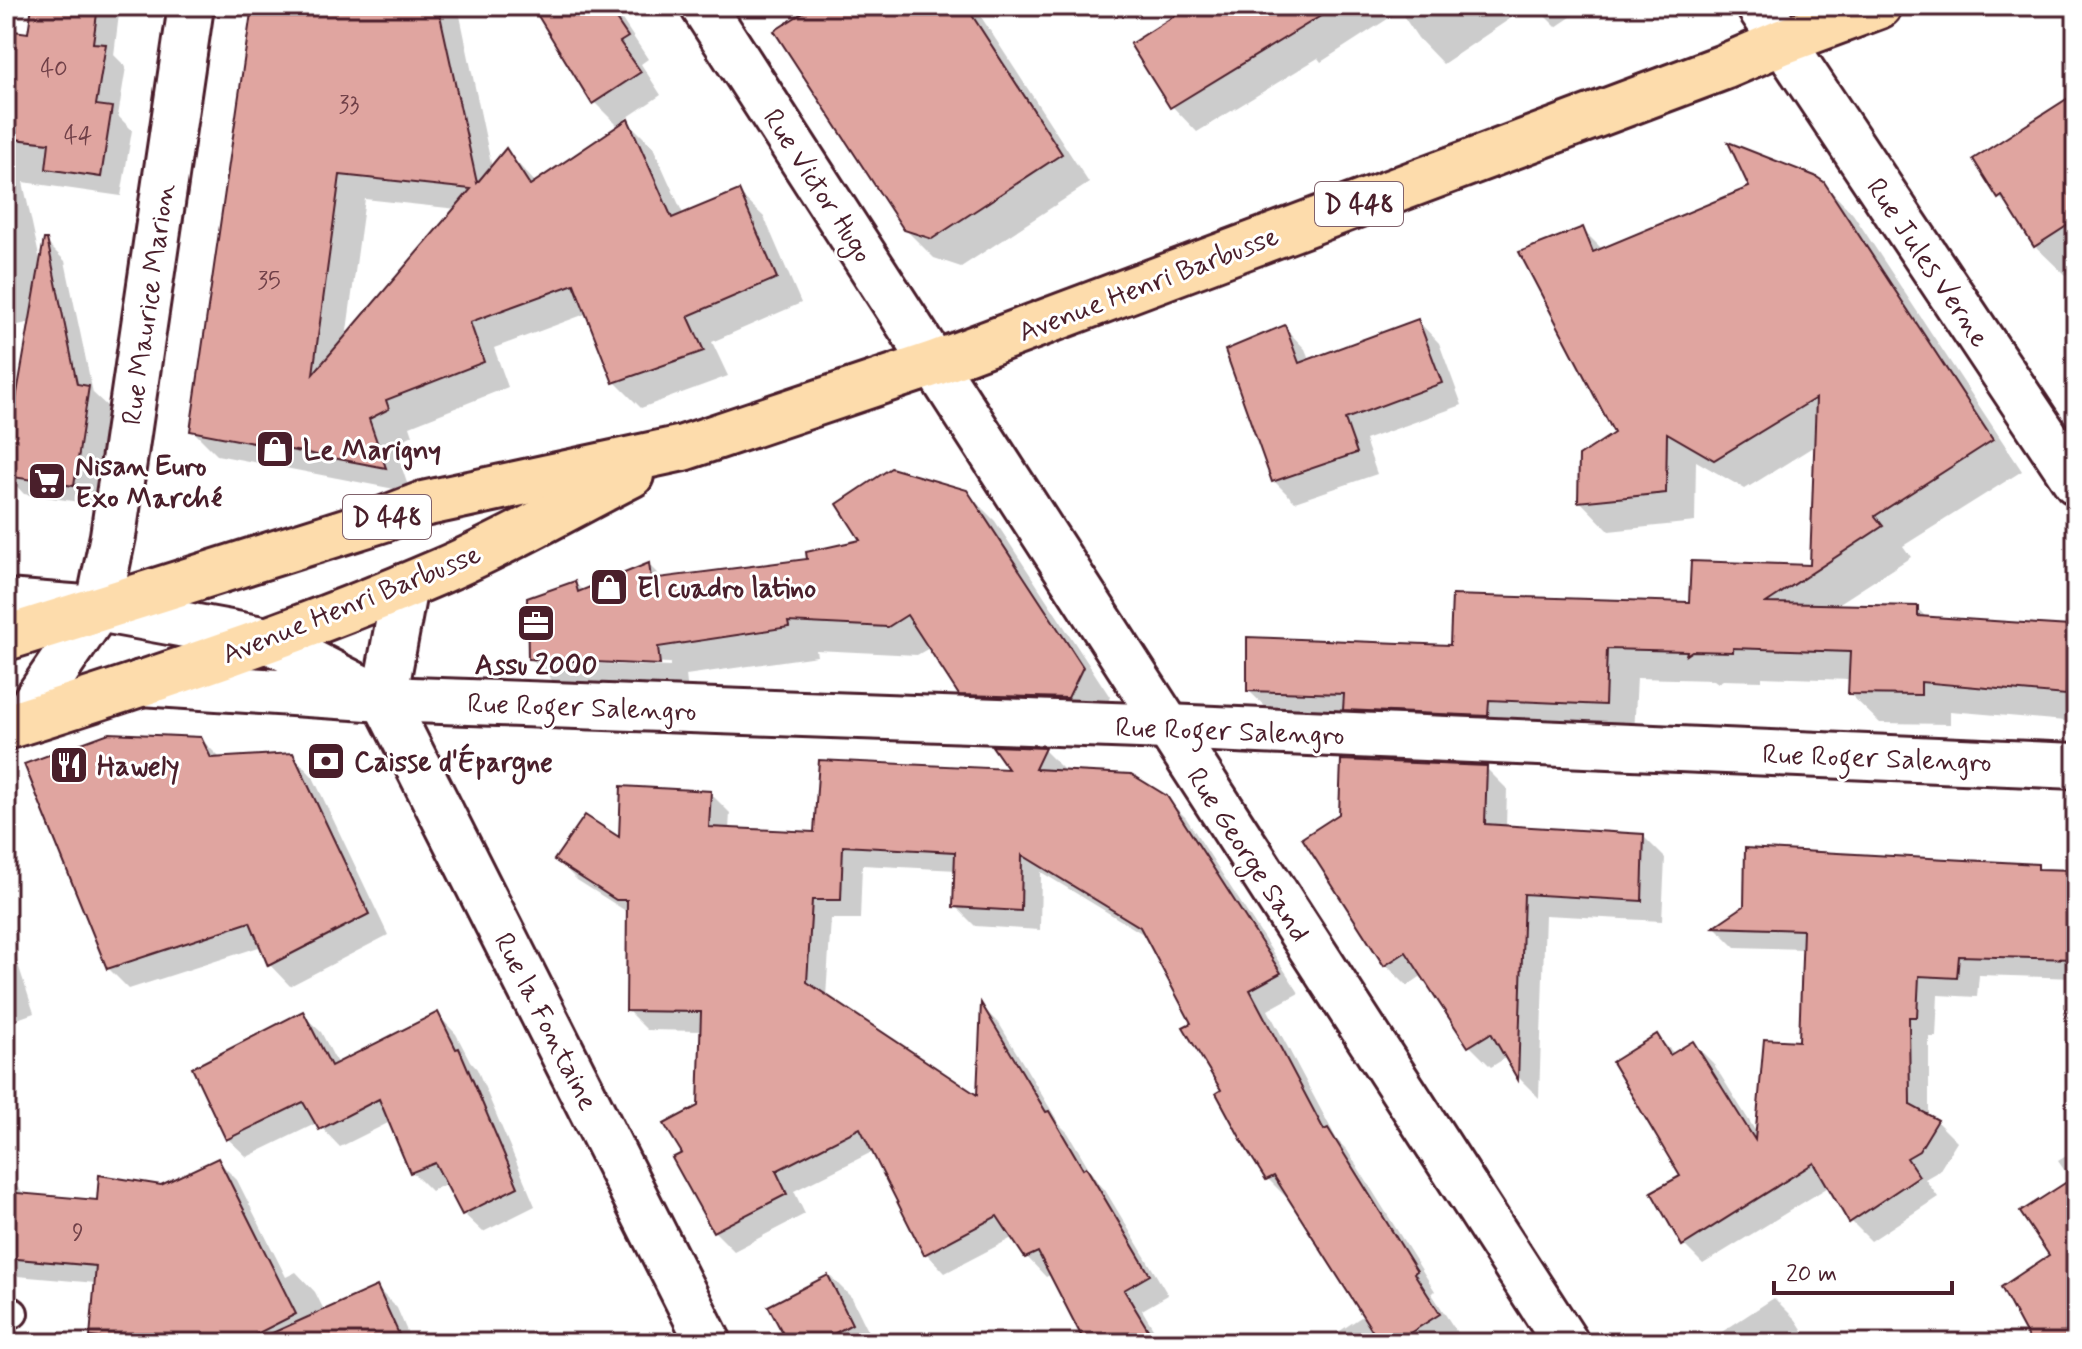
<svg xmlns="http://www.w3.org/2000/svg" width="2082" height="1349" viewBox="0 0 2082 1349" font-family="Mynerve,sans-serif">
  <style>
    .shadow { fill: #0003; fill-rule: evenodd }
    .building { fill: #e0a5a0; stroke: #4a1f2b; stroke-width: 2; fill-rule: evenodd }
    .lines { fill: none; stroke-linecap: round; stroke-linejoin: round }
    .lane-casing { stroke: #4a1f2b; stroke-width: 34 }
    .street-casing { stroke: #4a1f2b; stroke-width: 50 }
    .primary-casing { stroke: #4a1f2b; stroke-width: 50 }
    .lane { stroke: #fff; stroke-width: 28 }
    .street { stroke: #fff; stroke-width: 44 }
    .primary { stroke: #fddcac; stroke-width: 44 }
    .labels { text-anchor: middle; stroke-width: 6; stroke-linejoin: round; paint-order: stroke }
    .number-label { font-size: 24px; fill: #704048 }
    .shield { fill: #fff; stroke: #80626b; stroke-width: 2 }
    .shield-label { font-size: 26px; font-weight: bold; fill: #4a1f2b }
    .street-label { font-size: 28px; fill: #4a1f2b; stroke: #fff }
    .poi-label { font-size: 28px; font-weight: bold; fill: #4a1f2b; stroke: #fff; text-anchor: start }
  </style>
  <rect width="100%" height="100%" fill="#fff"/>
  <filter id="ink" filterUnits="userSpaceOnUse"><feTurbulence type="fractalNoise" baseFrequency=".0125" numOctaves="2"/><feDisplacementMap in="SourceGraphic" scale="16" xChannelSelector="R" yChannelSelector="G"/><feConvolveMatrix kernelMatrix="1 2 1 2 8 2 1 2 1" color-interpolation-filters="sRGB"/></filter>
  <g filter="url(#ink)">
    <g class="shadow">
      <polygon points="34,6 120,6 114,55 126,67 118,116 132,130 121,196 23,182 41,265 45,241 65,261 93,393 108,407 93,504 24,494 6,475 31,322 6,328 6,32 30,36"/>
      <path d="M254,6H458L492,168L506,151L536,183L619,127L594,102L532,6H613L648,59L641,64L661,95L625,119L653,147L684,216L738,192L764,217L801,303L712,342L728,376L641,408L615,382L588,313L494,348L508,387L410,426L413,435L394,444L410,492L217,455L192,430ZM365,199L457,209L346,338Z"/>
      <polygon points="816,6 974,6 1089,183 961,267 934,258 905,229"/>
      <polygon points="1194,6 1529,6 1443,64 1418,38 1400,11 1321,62 1318,58 1197,132 1172,106"/>
      <polygon points="1535,6 1587,6 1556,27"/>
      <polygon points="2076,95 2076,269 2065,275 2035,246 2015,213 1999,197"/>
      <polygon points="1823,183 1853,214 2022,471 1903,546 1911,557 1835,606 1917,608 1927,618 2070,628 2076,635 2076,722 1950,711 1950,724 1880,723 1850,694 1851,680 1762,677 1762,681 1723,680 1718,683 1714,680 1637,678 1634,734 1279,720 1249,691 1452,647 1691,605 1812,567 1816,445 1745,489 1696,461 1695,522 1609,531 1580,501 1617,433 1583,230 1603,250"/>
      <polygon points="1418,321 1439,343 1462,405 1365,440 1377,474 1295,502 1274,481 1284,327 1305,349 1310,361"/>
      <path d="M966,492L995,521L1110,697L1097,726L990,723L961,693L931,647L917,655L816,650L817,656L686,675L688,693L559,687L530,658L575,583L584,592L649,565L663,579L809,561L864,542ZM556,658L670,663V667L556,662Z"/>
      <polygon points="201,739 222,760 292,755 313,777 388,935 290,986 270,965 262,946 129,989 108,968"/>
      <polygon points="1044,750 1063,769 1062,773 1166,798 1186,818 1299,993 1268,1010 1337,1140 1347,1150 1435,1291 1432,1294 1458,1334 1444,1343 1322,1343 1364,1315 1290,1197 1288,1199 1268,1179 1193,1023 1148,937 1041,872 1040,930 975,926 955,906 957,870 862,865 860,919 831,919 826,997 979,1098 983,1008 1000,1025 1060,1125 1068,1133 1096,1180 1105,1190 1168,1295 1142,1310 1162,1343 1097,1343 1052,1274 1046,1277 1027,1257 1014,1237 945,1273 926,1253 874,1151 794,1191 805,1214 734,1251 714,1231 685,1153 700,1107 702,1031 647,1030 628,1011 629,913 577,880 557,860 620,840 710,793 730,813 729,830 816,834 1011,771"/>
      <polygon points="1486,768 1507,789 1506,827 1643,836 1665,858 1662,921 1545,915 1539,1098 1520,1079 1507,1057 1491,1067 1470,1046 1423,975 1407,986 1386,965"/>
      <polygon points="2037,866 2043,871 2076,872 2076,978 1979,975 1977,997 1938,995 1936,1037 1929,1037 1929,1118 1937,1122 1957,1142 1939,1171 1925,1179 1938,1197 1871,1241 1851,1221 1830,1186 1703,1264 1683,1244 1683,1177 1657,1037 1675,1054 1693,1043 1713,1063 1758,1135 1800,1043 1804,949 1735,947 1716,928 1746,907"/>
      <polygon points="6,941 12,946 34,1013 6,1023"/>
      <polygon points="302,1014 321,1032 338,1065 438,1015 456,1034 470,1061 477,1069 535,1206 483,1232 464,1214 448,1183 431,1191 412,1172 390,1122 340,1147 317,1123 247,1157 228,1139"/>
      <polygon points="2076,1150 2076,1343 2017,1343 2029,1335 2072,1181 2058,1161"/>
      <polygon points="217,1160 237,1180 286,1277 296,1272 315,1292 325,1312 377,1288 397,1308 412,1343 92,1343 96,1283 6,1275 6,1176 26,1196 99,1202 161,1187"/>
      <polygon points="830,1276 852,1298 874,1343 790,1343 770,1306"/>
      <polygon points="1774,1298 1796,1320 1811,1343 1705,1343"/>
      <polygon points="563,1336 571,1343 549,1343"/>
    </g>
    <g class="building">
      <polygon points="32,6 98,6 93,43 106,44 96,105 112,107 101,177 46,169 49,143 6,138 6,30 28,33"/>
      <path d="M252,6H438L477,183L506,148L530,185L628,119L672,218L739,190L777,278L688,316L704,351L613,383L574,284L470,322L484,362L386,400L389,409L369,419L386,468L190,431ZM340,175L471,189L313,374Z"/>
      <polygon points="532,6 607,6 628,37 620,42 641,72 592,104"/>
      <polygon points="813,6 966,6 1062,154 932,239 904,230 774,31"/>
      <polygon points="1190,6 1337,6 1170,108 1130,44"/>
      <polygon points="2076,93 2076,220 2034,247 2002,196 1998,199 1973,159"/>
      <polygon points="1728,142 1815,176 1824,182 1993,440 1875,516 1883,526 1766,603 1918,606 1918,616 2070,626 2066,695 1921,682 1921,695 1848,694 1850,652 1733,648 1733,652 1692,651 1686,655 1687,651 1607,649 1605,705 1489,700 1488,716 1343,710 1344,694 1247,691 1247,637 1450,645 1452,595 1689,602 1691,561 1810,565 1816,398 1714,460 1667,433 1666,493 1578,502 1579,456 1614,433 1519,252 1583,227 1593,252 1749,187"/>
      <polygon points="44,239 47,239 77,384 89,386 74,486 6,476 6,456"/>
      <polygon points="1418,319 1442,383 1345,419 1357,453 1272,482 1225,350 1285,325 1299,363"/>
      <polygon points="891,468 967,490 1083,667 1068,698 959,695 907,615 888,627 788,622 789,627 658,647 660,665 528,659 527,598 575,581 578,592 649,563 651,579 807,559 806,552 860,540 837,504"/>
      <polygon points="109,733 201,737 211,758 293,753 369,914 268,966 250,922 107,969 24,764"/>
      <polygon points="992,746 1045,748 1035,769 1131,774 1167,796 1281,973 1250,990 1324,1130 1328,1128 1417,1271 1414,1273 1440,1314 1394,1343 1380,1343 1274,1176 1266,1180 1244,1145 1216,1093 1221,1090 1183,1027 1191,1023 1140,927 1022,855 1021,911 953,907 955,852 843,846 841,900 812,900 807,982 977,1095 981,1003 1046,1112 1049,1111 1083,1169 1086,1167 1150,1275 1124,1290 1156,1343 1085,1343 1038,1252 1025,1258 997,1216 924,1255 860,1128 776,1171 787,1194 713,1232 672,1158 682,1153 664,1124 698,1106 701,1012 626,1011 627,900 616,900 554,860 585,815 619,837 621,786 711,791 709,827 814,832 819,760 1008,769"/>
      <polygon points="1341,760 1487,766 1485,824 1644,834 1642,901 1524,894 1518,1080 1491,1033 1468,1047 1406,952 1384,966 1302,838 1339,814"/>
      <polygon points="1745,848 2038,864 2038,869 2076,870 2076,959 1959,956 1957,978 1919,976 1917,1017 1909,1017 1910,1105 1938,1120 1919,1151 1907,1158 1919,1176 1849,1223 1814,1163 1682,1246 1651,1192 1680,1176 1612,1062 1657,1034 1670,1055 1693,1041 1755,1140 1764,1039 1799,1041 1803,930 1713,927 1744,906"/>
      <polygon points="303,1011 331,1066 438,1012 456,1049 459,1048 518,1187 462,1215 435,1163 410,1173 379,1099 319,1130 303,1102 226,1140 192,1068"/>
      <polygon points="218,1158 296,1314 239,1343 148,1343 90,1337 96,1266 6,1258 6,1192 97,1200 99,1175 161,1185"/>
      <polygon points="2076,1176 2076,1343 2031,1343 2001,1287 2049,1255 2020,1212"/>
      <polygon points="828,1275 852,1324 817,1343 788,1343 768,1306"/>
      <polygon points="377,1286 403,1343 250,1343"/>
    </g>
    <g class="lines">
      <g class="lane-casing">
        <polyline id="lane" points="6,1312 13,1313"/>
      </g>
      <g class="street-casing">
        <g id="street">
          <polyline points="703,6 1566,1343"/>
          <polyline points="1759,6 2076,482"/>
          <polyline points="6,602 98,609 268,640 367,691"/>
          <polyline points="141,683 384,699 1167,727 2076,766"/>
          <polyline points="384,699 709,1343"/>
          <polyline points="384,699 405,586"/>
          <polyline points="6,716 21,722 98,609 113,536 191,6"/>
        </g>
      </g>
      <g class="primary-casing">
        <g id="primary">
          <polyline points="6,638 384,519 423,504 683,448 936,363 1724,67 1782,42 1879,6"/>
          <path d="M6,727C153,681 300,632 441,571C506,543 568,507 631,475"/>
        </g>
      </g>
      <use href="#lane" class="lane"/>
      <use href="#street" class="street"/>
      <use href="#primary" class="primary"/>
    </g>
  </g>
  <defs>
    <g id="shop-square" transform="scale(2)"><rect x="-9" y="-9" width="18" height="18" rx="4" fill="#4a1f2b" stroke="#fff"/><path d="M-5-2.5h2.3a2.7 3.5 0 0 1 5.4 0H5L5.5 6h-11ZM-1.5-2.5h3a1.5 2.3 0 0 0-3 0Z" fill="#fff"/></g>
    <g id="supermarket-square" transform="scale(2)"><rect x="-9" y="-9" width="18" height="18" rx="4" fill="#4a1f2b" stroke="#fff"/><path d="M-6-5.5h2.5l.6 2H6L4.5 2H-2.5L-4.4-4H-6ZM-1.5 3.2a1.3 1.3 0 1 0 .1 0ZM3 3.2a1.3 1.3 0 1 0 .1 0Z" fill="#fff"/></g>
    <g id="office-square" transform="scale(2)"><rect x="-9" y="-9" width="18" height="18" rx="4" fill="#4a1f2b" stroke="#fff"/><path d="M-6-3h4V-5.5h4V-3h4V5H-6ZM-1-4.5V-3h2v-1.5ZM-6 0V1H6V0Z" fill="#fff"/></g>
    <g id="bank-square" transform="scale(2)"><rect x="-9" y="-9" width="18" height="18" rx="4" fill="#4a1f2b" stroke="#fff"/><path d="M-6-4H6V4H-6ZM0-2.3a2.3 2.3 0 1 0 0 4.6a2.3 2.3 0 1 0 0-4.6Z" fill="#fff"/></g>
    <g id="restaurant-square" transform="scale(2)"><rect x="-9" y="-9" width="18" height="18" rx="4" fill="#4a1f2b" stroke="#fff"/><path d="M-5-6h1v4h1v-4h1v4h1v-4h1v5L-1.5 .5V6h-2V.5L-5-1ZM5-6V6H3V1.5H1.5Q1.5-4 5-6Z" fill="#fff"/></g>
  </defs>
  <g fill-rule="evenodd">
    <use href="#shop-square" x="275" y="449"/>
    <use href="#supermarket-square" x="47" y="481"/>
    <use href="#shop-square" x="609" y="587"/>
    <use href="#office-square" x="536" y="623"/>
    <use href="#bank-square" x="326" y="761"/>
    <use href="#restaurant-square" x="69" y="765"/>
  </g>
  <g class="labels">
    <g class="number-label">
      <text x="54" y="76">40</text>
      <text x="349" y="112">33</text>
      <text x="78" y="143">44</text>
      <text x="269" y="288">35</text>
      <text x="78" y="1240">9</text>
    </g>
    <g class="shield">
      <rect x="1315" y="182" width="88" height="44" rx="6"/>
      <rect x="343" y="495" width="88" height="44" rx="6"/>
    </g>
    <g class="shield-label">
      <text x="1359" y="213">D 448</text>
      <text x="387" y="526">D 448</text>
    </g>
    <g class="street-label">
      <text transform="translate(819 185) rotate(57)" y="10">Rue Victor Hugo</text>
      <text transform="translate(1929 262) rotate(56)" y="10">Rue Jules Verne</text>
      <text transform="translate(1148 283) rotate(-21)" y="10">Avenue Henri Barbusse</text>
      <text transform="translate(147 304) rotate(-82)" y="10">Rue Maurice Marion</text>
      <text transform="translate(351 603) rotate(-22)" y="10">Avenue Henri Barbusse</text>
      <text transform="translate(582 706) rotate(2)" y="10">Rue Roger Salengro</text>
      <text transform="translate(1230 730) rotate(2)" y="10">Rue Roger Salengro</text>
      <text transform="translate(1877 757) rotate(2)" y="10">Rue Roger Salengro</text>
      <text transform="translate(1249 854) rotate(57)" y="10">Rue George Sand</text>
      <text transform="translate(547 1021) rotate(63)" y="10">Rue la Fontaine</text>
    </g>
    <g class="poi-label">
      <text x="303" y="459">Le Marigny</text>
      <text x="75" y="475">Nisan Euro<tspan x="75" dy="32">Exo Marché</tspan></text>
      <text x="637" y="597">El cuadro latino</text>
      <text x="536" y="674" text-anchor="middle">Assu 2000</text>
      <text x="354" y="771">Caisse d'Épargne</text>
      <text x="97" y="775">Hawely</text>
    </g>
  </g>
  <rect width="2082" height="1349" fill="none" stroke="#fff" stroke-width="32"/>
  <rect x="16" y="16" width="2050" height="1317" fill="none" stroke="#4a1f2b" stroke-width="3" filter="url(#ink)"/>
  <path d="M1774 1281v12h178v-12" fill="none" stroke="#4a1f2b" stroke-width="4"/>
  <text x="1786" y="1281" font-size="24" fill="#4a1f2b" stroke="#ffffff" stroke-width="6" paint-order="stroke">20 m</text>
</svg>
